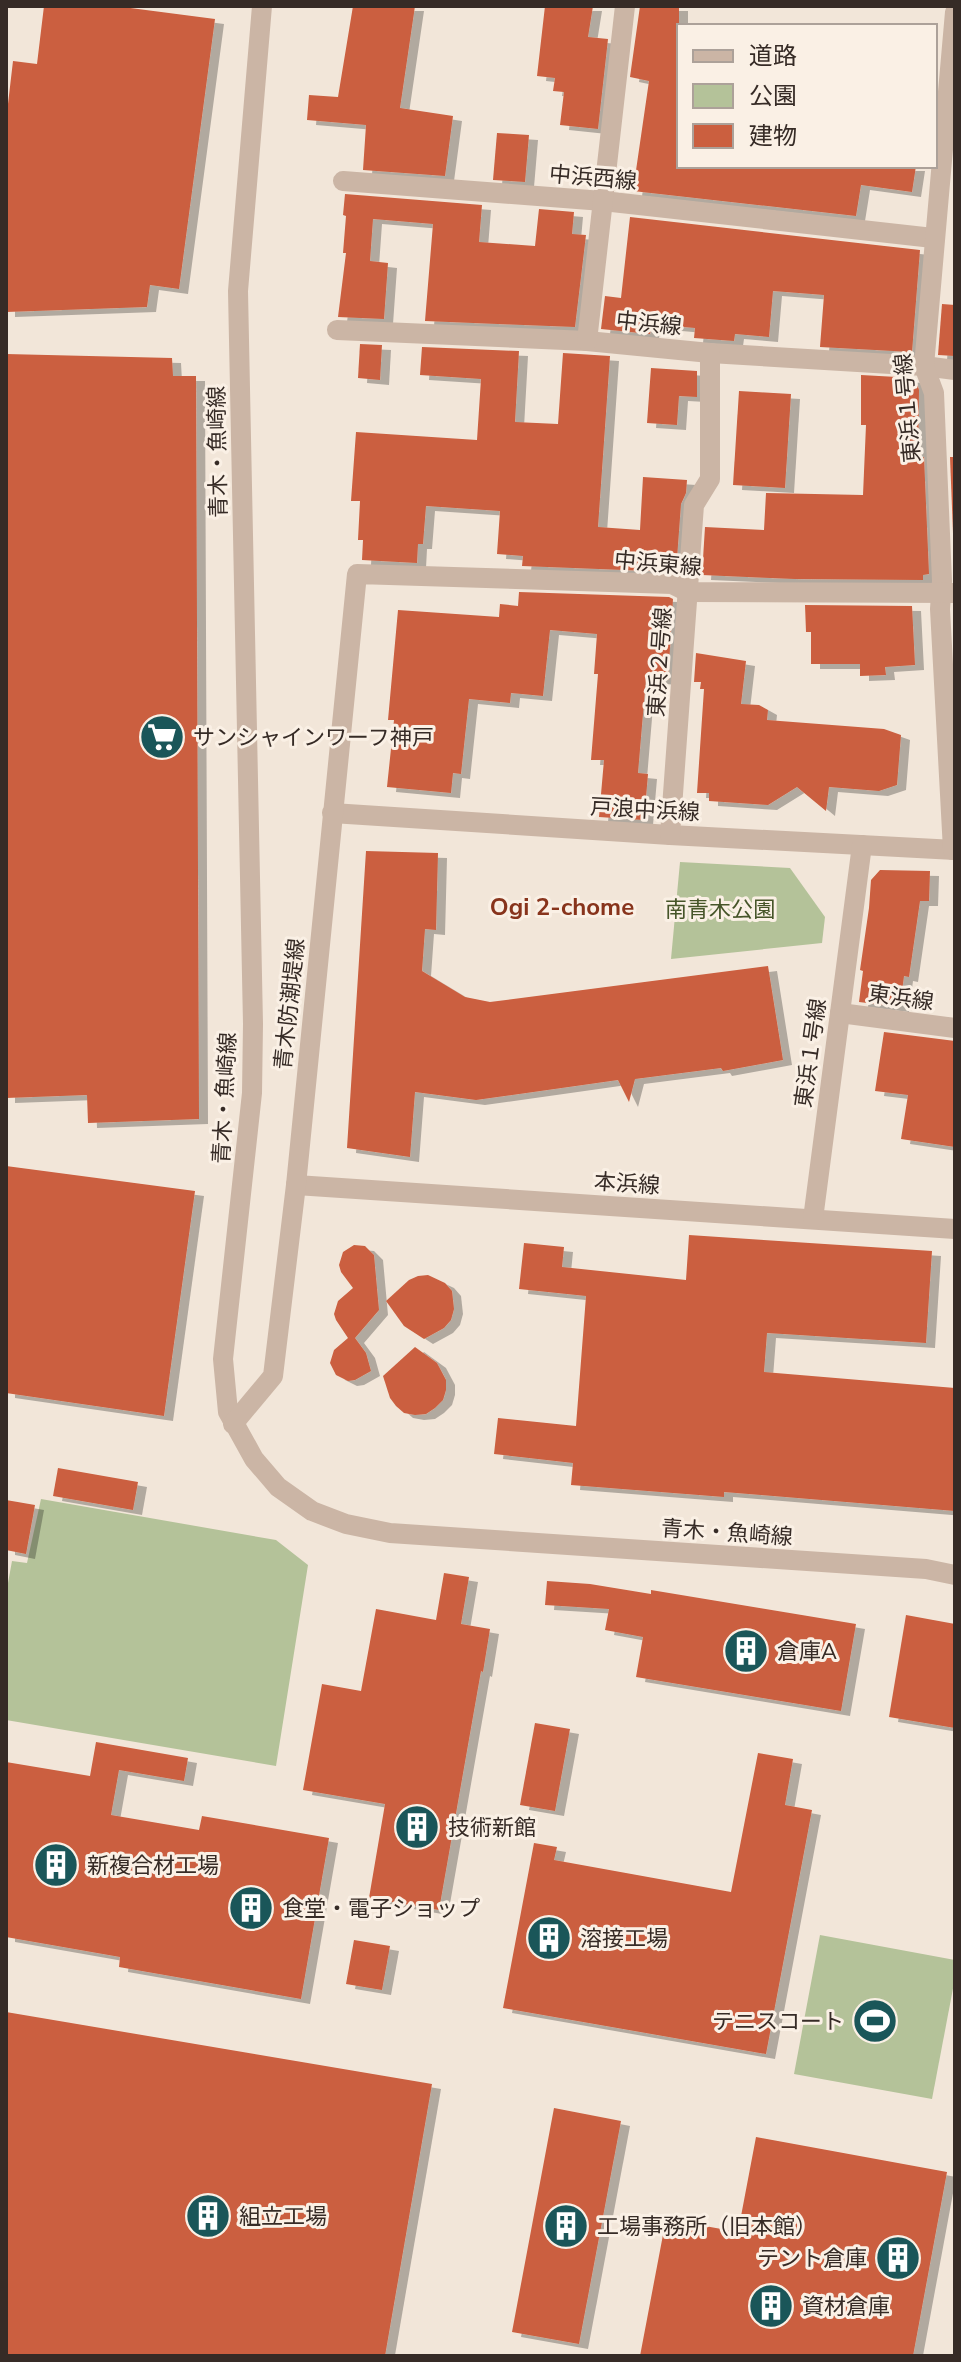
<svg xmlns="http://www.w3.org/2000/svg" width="961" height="2362" viewBox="0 0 961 2362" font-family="'Nunito Sans','Noto Sans JP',sans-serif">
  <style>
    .green { fill: #b4c299 }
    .building { fill: #cb5f3f; filter: url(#shadow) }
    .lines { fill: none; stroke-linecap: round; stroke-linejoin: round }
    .minor { stroke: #cbb5a5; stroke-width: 20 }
    .labels { text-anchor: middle; stroke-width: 6; stroke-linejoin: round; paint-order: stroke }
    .street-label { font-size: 22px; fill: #362b26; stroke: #faf0e5 }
    .poi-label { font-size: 22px; fill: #362b26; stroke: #faf0e5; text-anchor: start }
    .park-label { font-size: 22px; fill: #465529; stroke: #faf0e5 }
    .neighbourhood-label { font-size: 24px; font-weight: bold; fill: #88341c; stroke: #faf0e5 }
  </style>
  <defs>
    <filter id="shadow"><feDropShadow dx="9" dy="5" stdDeviation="0" flood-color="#0004"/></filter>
  </defs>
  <rect width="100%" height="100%" fill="#f2e6d9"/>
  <g class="green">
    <polygon points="680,862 790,868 825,917 822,943 671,959"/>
    <polygon points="41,1499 276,1540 308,1565 276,1766 6,1720 6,1594 12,1561 27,1563"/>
    <polygon points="820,1935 955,1960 955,1978 932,2099 794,2074"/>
  </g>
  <g class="building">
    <polygon points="44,6 115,6 215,19 179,289 150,285 147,307 6,312 6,121 13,61 37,64"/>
    <polygon points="353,6 415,6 400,108 453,116 445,176 363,170 366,125 307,120 309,95 338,97"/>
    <polygon points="545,6 593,6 588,37 608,39 598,129 560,125 564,92 553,91 555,78 537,76"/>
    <polygon points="640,6 679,6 679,166 916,166 912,192 861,185 856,216 633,191 649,81 630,77"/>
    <polygon points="497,133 529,135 525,182 493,180"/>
    <polygon points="345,194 482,205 479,242 535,246 539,209 574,212 572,234 586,235 575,327 425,321 433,224 373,219 370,261 388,263 384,319 338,317 346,253 343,253 346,216 343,215"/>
    <polygon points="630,217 920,250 912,352 820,347 824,295 773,291 769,337 735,334 734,341 694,338 695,328 651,324 650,334 601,329 605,296 621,298"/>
    <polygon points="942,304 955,305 955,356 938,355"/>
    <polygon points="360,344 382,345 380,380 358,378"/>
    <polygon points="422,347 519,351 515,422 558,424 563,353 610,356 598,527 640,530 643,477 687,480 686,493 681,504 676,572 522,566 523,556 497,554 500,511 426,506 423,544 418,544 417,563 362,560 363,540 358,540 360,501 351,501 356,432 477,440 481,379 420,375"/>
    <polygon points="6,354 172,358 173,376 196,376 199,1119 88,1123 87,1095 6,1098"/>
    <polygon points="651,368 697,371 697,397 679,396 677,425 647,423"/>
    <polygon points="861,375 915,378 919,390 918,457 924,457 929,574 923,575 923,580 795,579 702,575 705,527 764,530 766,493 863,495 866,425 861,425"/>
    <polygon points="739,391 791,394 785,488 733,485"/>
    <polygon points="950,457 955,457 955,533 953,533"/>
    <polygon points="519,592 669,597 673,599 668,680 646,678 638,773 648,774 644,820 599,817 604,760 591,760 598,674 594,674 597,634 550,630 543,696 511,693 510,703 469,699 461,774 453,773 451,793 387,787 394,720 388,720 398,610 499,617 500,604 518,606"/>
    <polygon points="805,605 912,606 915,665 885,667 886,675 860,676 860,664 811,664 811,632 806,632"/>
    <polygon points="696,653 746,661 741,704 759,705 768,710 767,720 884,729 901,735 897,785 879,791 829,787 826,811 797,787 768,805 709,801 709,793 697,793 704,689 700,689 701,682 694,682"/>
    <polygon points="366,851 438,853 436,930 425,929 422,971 465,997 490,1002 768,966 783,1060 723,1071 721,1068 635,1079 629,1102 618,1080 476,1100 415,1092 410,1157 347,1148"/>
    <polygon points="880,870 930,871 929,901 920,901 909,977 904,976 900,1007 859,1002 863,971 860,970 869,908 871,880"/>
    <polygon points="884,1032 955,1041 955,1147 901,1139 908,1095 875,1091"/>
    <polygon points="6,1166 195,1191 164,1416 6,1393"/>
    <polygon points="689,1235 932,1251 926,1343 767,1333 764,1372 955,1388 955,1511 724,1492 724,1497 571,1485 573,1463 494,1454 498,1418 576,1426 586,1296 519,1289 524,1243 564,1247 562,1267 686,1280"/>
    <polygon points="354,1245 365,1246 374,1255 379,1310 355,1338 366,1353 371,1371 355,1380 348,1381 336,1375 330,1363 334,1350 348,1338 336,1320 334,1314 338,1301 353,1288 341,1272 339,1265 343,1252"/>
    <polygon points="428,1275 445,1283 452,1291 454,1309 451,1320 444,1328 424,1339 404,1326 386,1301 409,1280 418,1276"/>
    <polygon points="415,1347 437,1363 446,1380 446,1390 443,1400 435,1408 426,1414 415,1415 404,1413 396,1406 390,1398 383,1376"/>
    <polygon points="58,1468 138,1482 133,1510 53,1496"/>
    <polygon points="6,1500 35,1505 26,1554 6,1550"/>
    <polygon points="444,1573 469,1577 461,1624 490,1629 483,1672 481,1671 439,1910 369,1898 385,1804 303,1790 322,1684 361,1691 376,1609 436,1620"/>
    <polygon points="547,1581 590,1584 651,1594 651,1590 856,1624 841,1711 636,1677 643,1637 605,1630 609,1609 545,1605"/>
    <polygon points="906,1615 955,1624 955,1728 889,1717"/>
    <polygon points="535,1723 570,1729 555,1811 520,1805"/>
    <polygon points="96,1742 188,1758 184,1781 119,1770 111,1815 199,1830 202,1816 329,1838 301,1999 119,1967 120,1957 6,1937 6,1762 90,1776"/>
    <polygon points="758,1753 793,1759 785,1805 812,1810 766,2054 503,2008 534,1843 557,1847 554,1860 731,1892"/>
    <polygon points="354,1940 390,1946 382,1990 346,1984"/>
    <polygon points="6,2012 432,2084 385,2356 6,2356"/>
    <polygon points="554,2108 621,2121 579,2344 512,2332"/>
    <polygon points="756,2137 947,2172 913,2356 640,2356 666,2219 738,2232"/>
  </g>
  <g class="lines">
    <g class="minor">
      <polyline points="262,6 238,291 253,1024 252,1093 223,1359 228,1412 254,1459 278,1487 312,1511 346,1524 390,1533 926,1569 955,1575"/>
      <polyline points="343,181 603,201 933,238"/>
      <polyline points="337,330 587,341 710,353 924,366 955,370"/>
      <polyline points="587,341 625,6"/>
      <polyline points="332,813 670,835 955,850"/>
      <polyline points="670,835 694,505 710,479 710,353"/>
      <polyline points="953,850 940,609 942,581 934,393 924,366 955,12"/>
      <polyline points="840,1013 955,1028"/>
      <polyline points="296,1185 955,1229"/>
      <polyline points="813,1219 862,845"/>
      <polyline points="233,1424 273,1376 296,1185 357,574 672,584 688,592 955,593"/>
    </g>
  </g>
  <defs>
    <g id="supermarket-disc" transform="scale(2.3)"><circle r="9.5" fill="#1a5659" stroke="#faf0e5"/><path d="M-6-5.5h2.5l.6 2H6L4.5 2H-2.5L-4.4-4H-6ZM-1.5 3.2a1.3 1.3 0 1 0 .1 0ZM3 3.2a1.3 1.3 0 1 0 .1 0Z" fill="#fff"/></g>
    <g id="building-disc" transform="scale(2.3)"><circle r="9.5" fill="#1a5659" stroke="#faf0e5"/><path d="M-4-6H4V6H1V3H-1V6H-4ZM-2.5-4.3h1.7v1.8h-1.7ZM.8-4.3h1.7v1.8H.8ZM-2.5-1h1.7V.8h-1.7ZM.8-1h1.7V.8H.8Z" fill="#fff"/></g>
    <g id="stadium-disc" transform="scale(2.3)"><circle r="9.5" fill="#1a5659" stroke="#faf0e5"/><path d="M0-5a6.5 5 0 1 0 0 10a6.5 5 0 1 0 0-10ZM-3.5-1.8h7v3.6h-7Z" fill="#fff"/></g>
  </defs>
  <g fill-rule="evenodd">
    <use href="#supermarket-disc" x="162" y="737"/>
    <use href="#building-disc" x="746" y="1651"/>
    <use href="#building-disc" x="417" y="1827"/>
    <use href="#building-disc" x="56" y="1865"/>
    <use href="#building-disc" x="251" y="1908"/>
    <use href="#building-disc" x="549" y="1938"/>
    <use href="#stadium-disc" x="875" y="2021"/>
    <use href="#building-disc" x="208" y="2216"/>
    <use href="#building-disc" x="566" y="2226"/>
    <use href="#building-disc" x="898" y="2258"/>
    <use href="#building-disc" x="771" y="2306"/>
  </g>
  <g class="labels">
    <g class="street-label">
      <text transform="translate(593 177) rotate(5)" y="8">中浜西線</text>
      <text transform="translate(649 323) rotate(6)" y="8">中浜線</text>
      <text transform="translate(907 408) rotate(-95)" y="8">東浜１号線</text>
      <text transform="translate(217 452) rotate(-91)" y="8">青木・魚崎線</text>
      <text transform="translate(658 563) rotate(5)" y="8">中浜東線</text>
      <text transform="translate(659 662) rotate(-86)" y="8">東浜２号線</text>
      <text transform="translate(645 809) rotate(3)" y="8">戸浪中浜線</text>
      <text transform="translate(901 997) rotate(8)" y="8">東浜線</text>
      <text transform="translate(289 1004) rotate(-84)" y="8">青木防潮堤線</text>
      <text transform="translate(810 1053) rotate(-82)" y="8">東浜１号線</text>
      <text transform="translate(224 1098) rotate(-87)" y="8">青木・魚崎線</text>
      <text transform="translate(627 1183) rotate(4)" y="8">本浜線</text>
      <text transform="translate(727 1532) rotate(4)" y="8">青木・魚崎線</text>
    </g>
    <g class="poi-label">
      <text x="193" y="745">サンシャインワーフ神戸</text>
      <text x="777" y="1659">倉庫A</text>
      <text x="448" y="1835">技術新館</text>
      <text x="87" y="1873">新複合材工場</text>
      <text x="282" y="1916">食堂・電子ショップ</text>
      <text x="580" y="1946">溶接工場</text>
      <text x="844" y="2029" text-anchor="end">テニスコート</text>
      <text x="239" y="2224">組立工場</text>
      <text x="597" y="2234">工場事務所（旧本館）</text>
      <text x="867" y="2266" text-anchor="end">テント倉庫</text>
      <text x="802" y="2314">資材倉庫</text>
    </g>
    <g class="park-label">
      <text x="720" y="917">南青木公園</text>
    </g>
    <g class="neighbourhood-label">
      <text x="562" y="915">Ogi 2-chome</text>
    </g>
  </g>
  <rect width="961" height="2362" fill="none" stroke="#362b26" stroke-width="16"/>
  <rect x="677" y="24" width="260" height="144" fill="#faf0e5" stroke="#aca199" stroke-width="2"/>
  <rect x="693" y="50" width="40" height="12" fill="#cbb5a5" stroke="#aca199" stroke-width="2"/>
  <text x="749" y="64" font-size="24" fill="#362b26">道路</text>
  <rect x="693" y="84" width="40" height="24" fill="#b4c299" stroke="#aca199" stroke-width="2"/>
  <text x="749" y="104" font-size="24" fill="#362b26">公園</text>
  <rect x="693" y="124" width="40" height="24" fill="#cb5f3f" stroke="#aca199" stroke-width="2"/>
  <text x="749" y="144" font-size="24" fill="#362b26">建物</text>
</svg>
